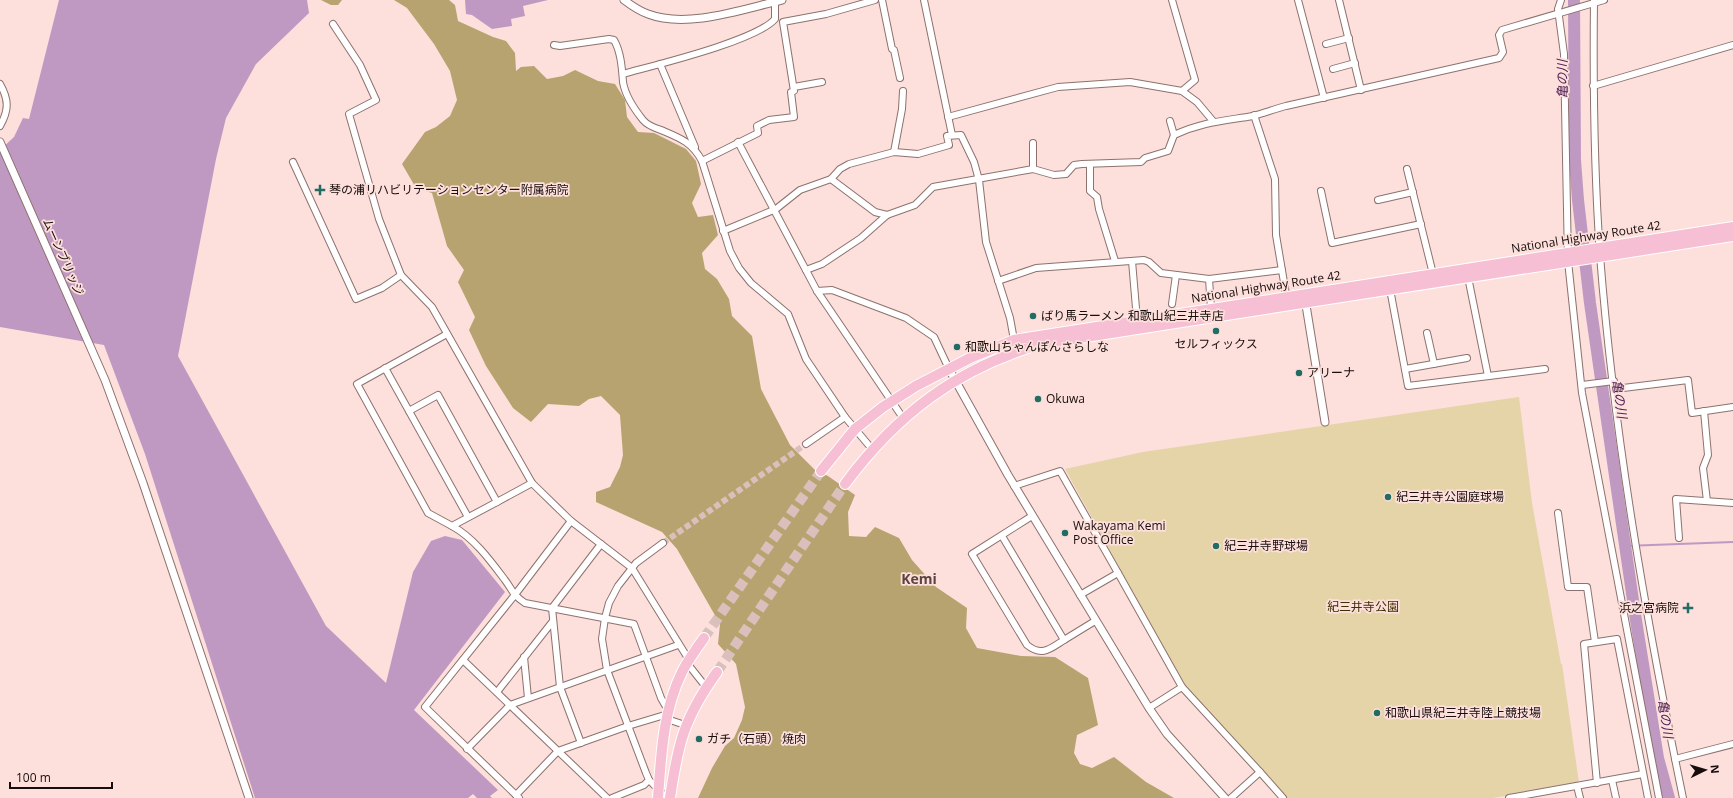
<svg xmlns="http://www.w3.org/2000/svg" width="1733" height="798" viewBox="0 0 1733 798" font-family="'Open Sans','Noto Sans JP',sans-serif">
  <style>
    .green { fill: #e4d4a7 }
    .forest { fill: #b7a36f }
    .water { fill: #c099c3 }
    .lines { fill: none; stroke-linecap: round; stroke-linejoin: round }
    .stream { stroke: #c099c3; stroke-width: 2 }
    .river { stroke: #c099c3; stroke-width: 12 }
    .minor-tunnel { stroke: #dac0bc; stroke-width: 6; stroke-dasharray: 6 3; stroke-linecap: butt }
    .trunk-tunnel { stroke: #dac0bc; stroke-width: 10; stroke-dasharray: 10 5; stroke-linecap: butt }
    .minor-casing { stroke: #8c726e; stroke-width: 8 }
    .tertiary-casing { stroke: #8c726e; stroke-width: 9 }
    .trunk-casing { stroke: #fff; stroke-width: 12 }
    .minor { stroke: #fff; stroke-width: 6 }
    .tertiary { stroke: #fff; stroke-width: 7 }
    .trunk { stroke: #f7bfd4; stroke-width: 10 }
    .poi-dot { fill: #236c63; stroke: #fddfdb; stroke-width: 1.5 }
    .labels { text-anchor: middle; stroke-width: 3.5; stroke-linejoin: round; paint-order: stroke }
    .poi-label { font-size: 12px; fill: #160d0c; stroke: #fddfdb; text-anchor: start }
    .street-label { font-size: 12px; fill: #160d0c; stroke: #fddfdb }
    .park-label { font-size: 12px; fill: #3d2f02; stroke: #fddfdb }
    .water-label { font-size: 13px; font-style: italic; fill: #502054; stroke: #fddfdb }
    .quarter-label { font-size: 14px; font-weight: bold; fill: #5a4340; stroke: #fddfdb }
  </style>
  <rect width="100%" height="100%" fill="#fddfdb"/>
  <polygon class="green" points="1519,397 1532,503 1561,664 1562,664 1579,783 1493,798 1287,798 1191,693 1181,679 1065,469 1143,452"/>
  <g class="forest">
    <polygon points="321,0 342,0 338,5 331,5"/>
    <polygon points="394,0 449,0 455,5 458,21 493,37 506,41 515,53 516,71 521,67 534,66 547,79 563,76 575,70 598,81 615,84 625,100 627,117 638,132 654,133 686,149 696,161 701,184 692,203 698,217 713,215 718,235 702,253 705,269 717,279 729,299 732,316 752,336 761,389 790,445 815,470 828,476 855,495 848,512 849,536 866,537 875,527 899,538 912,560 936,587 967,608 966,628 977,648 1021,656 1055,657 1088,678 1098,725 1077,735 1074,753 1080,764 1092,768 1114,757 1146,782 1174,798 698,798 712,768 725,746 734,738 742,720 745,707 736,664 718,644 720,624 677,549 662,532 596,502 596,492 610,487 620,467 623,455 620,415 601,396 589,399 579,406 548,404 531,422 513,408 486,366 469,330 475,317 458,282 464,270 447,246 432,193 416,188 402,164 425,132 436,127 450,116 457,100 450,71 434,44 407,8"/>
  </g>
  <g class="water">
    <polygon points="59,0 307,0 309,13 256,64 226,118 216,159 178,356 326,626 386,683 413,572 431,541 445,536 462,540 505,592 414,710 498,790 490,796 492,798 477,798 473,794 468,798 255,798 145,454 104,345 0,327 0,150 14,137 23,118 29,119"/>
    <polygon points="465,0 548,0 523,6 525,16 511,19 512,26 492,29 472,15 466,14"/>
  </g>
  <g class="lines">
    <polyline class="stream" points="1625,546 1733,542"/>
    <polyline class="river" points="1574,0 1575,160 1578,200 1590,303 1635,614 1658,758 1669,798"/>
    <polyline class="minor-tunnel" points="663,543 806,444"/>
    <g class="trunk-tunnel">
      <polyline points="704,638 821,471"/>
      <polyline points="717,672 845,484"/>
    </g>
    <g class="minor-casing">
      <g id="minor">
        <polyline points="882,0 892,49 894,50 900,78"/>
        <polyline points="924,0 952,135"/>
        <polyline points="1172,0 1195,80 1182,91"/>
        <polyline points="1298,0 1324,98"/>
        <polyline points="1339,0 1361,90"/>
        <polyline points="1561,0 1558,9 1564,54 1568,261 1582,393 1659,798"/>
        <path d="M1594,0C1593,85 1594,170 1600,255C1614,437 1646,619 1683,798"/>
        <polyline points="333,24 360,65 376,100 349,114 379,219 401,275 432,307 532,483 571,521 632,568 689,660"/>
        <polyline points="1326,44 1349,38"/>
        <path d="M554,45L560,46L609,39L614,40C621,52 622,69 623,82C625,95 635,110 643,120C648,126 655,128 661,130C680,138 692,142 702,161L730,251L739,268L751,283L788,314L806,359L845,417L872,449"/>
        <polyline points="660,64 695,147"/>
        <polyline points="1333,69 1355,63"/>
        <path d="M623,74C655,65 756,41 775,19V2"/>
        <path d="M0,84C9,100 9,110 0,126"/>
        <polyline points="1593,86 1733,45"/>
        <polyline points="794,87 822,82"/>
        <polyline points="1254,115 1275,179 1276,235 1287,300"/>
        <polyline points="948,117 1058,87 1130,82 1182,91 1197,102 1213,121"/>
        <polyline points="1170,121 1174,135"/>
        <polyline points="738,142 817,291 903,418"/>
        <polyline points="1033,143 1033,169"/>
        <polyline points="894,152 902,109 903,91"/>
        <polyline points="702,161 758,133 757,126 769,120 794,117 791,92 794,91 783,22 826,14 875,0"/>
        <polyline points="293,162 356,299 382,288 401,275"/>
        <polyline points="1090,164 1090,191 1097,197 1099,209 1115,261"/>
        <polyline points="1407,169 1433,274"/>
        <polyline points="831,179 875,212 887,215"/>
        <polyline points="1321,191 1332,243 1421,224"/>
        <polyline points="1378,200 1413,192"/>
        <polyline points="723,231 776,209 800,190 831,179 840,169 849,164 894,152 918,154 949,145 947,136 961,135 974,162 979,180 986,242 1010,318 1014,340"/>
        <polyline points="1132,261 1137,320"/>
        <path d="M806,270L822,264L861,238L887,215L915,205L933,187L1033,169L1054,175L1066,174L1074,165L1082,164L1141,162L1145,158L1168,151L1174,135C1202,122 1223,121 1253,116C1264,113 1275,109 1286,106L1499,58L1503,52L1499,35L1502,30L1604,0"/>
        <polyline points="1468,277 1488,376"/>
        <polyline points="1209,279 1211,308"/>
        <polyline points="998,281 1036,268 1144,260 1149,262 1161,273 1209,279 1282,270"/>
        <polyline points="1390,289 1408,386 1545,369"/>
        <polyline points="817,291 832,290 906,318 934,337 949,369"/>
        <polyline points="1172,304 1176,275"/>
        <polyline points="1427,333 1434,364"/>
        <polyline points="447,334 357,384 428,513 452,526 497,502"/>
        <polyline points="385,368 468,517"/>
        <polyline points="1405,369 1467,358"/>
        <polyline points="1582,385 1614,381"/>
        <polyline points="1615,389 1688,380 1692,413 1733,407"/>
        <polyline points="409,411 438,395 497,502 532,483"/>
        <polyline points="1704,411 1708,455 1703,468 1707,501"/>
        <polyline points="806,444 845,417"/>
        <polyline points="1014,486 1060,471 1118,573 1080,595"/>
        <polyline points="1558,513 1568,587 1587,587 1595,642"/>
        <path d="M1032,516L972,554L1027,645C1042,657 1050,649 1064,640"/>
        <path d="M452,526C474,538 490,560 505,580C513,591 512,594 525,603L634,624L661,698L665,705L669,706"/>
        <polyline points="1002,536 1064,640 1095,621"/>
        <polyline points="1679,538 1676,499 1733,503"/>
        <polyline points="663,543 636,563 618,586 609,603 605,618 602,639 607,670 646,773 649,780 667,798"/>
        <polyline points="1118,573 1182,687 1149,708"/>
        <polyline points="524,657 528,698"/>
        <polyline points="463,660 607,798"/>
        <polyline points="687,663 706,687"/>
        <polyline points="1182,687 1260,772"/>
        <polyline points="497,692 553,621"/>
        <polyline points="667,719 685,725"/>
        <polyline points="581,743 560,687 552,608 601,544"/>
        <polyline points="467,749 510,705 678,645"/>
        <polyline points="1675,759 1733,744"/>
        <polyline points="1612,780 1616,798"/>
        <polyline points="1597,783 1584,644 1617,639 1648,798"/>
        <polyline points="1577,786 1580,798"/>
        <polyline points="516,795 558,751 628,726 668,714"/>
        <polyline points="519,798 425,707 514,596 571,521"/>
        <polyline points="612,798 644,785 649,780"/>
        <polyline points="1231,798 1260,772 1283,798"/>
        <polyline points="1509,798 1643,774"/>
      </g>
    </g>
    <g class="tertiary-casing">
      <g id="tertiary">
        <path d="M624,0C632,6 639,11 648,14C687,29 743,9 782,0"/>
        <polyline points="0,142 105,380 143,483 249,798"/>
        <polyline points="1305,299 1325,422"/>
        <polyline points="949,369 1008,475 1149,708 1167,734 1225,798"/>
      </g>
    </g>
    <g class="trunk-casing">
      <g id="trunk">
        <polyline points="821,471 855,429 883,407 916,386 972,357 1014,340 1733,227"/>
        <path d="M845,484C896,415 957,368 1041,344L1733,236"/>
        <path d="M658,798C661,756 663,710 682,672C688,660 696,649 704,638"/>
        <path d="M670,798C678,743 684,718 717,672"/>
      </g>
    </g>
    <use href="#minor" class="minor"/>
    <use href="#tertiary" class="tertiary"/>
    <use href="#trunk" class="trunk"/>
  </g>
  <g class="poi-dot">
    <path d="M318 184h4v4h4v4h-4v4h-4v-4h-4v-4h4z"/>
    <circle cx="1033" cy="316" r="4"/>
    <circle cx="1216" cy="331" r="4"/>
    <circle cx="957" cy="347" r="4"/>
    <circle cx="1299" cy="373" r="4"/>
    <circle cx="1038" cy="399" r="4"/>
    <circle cx="1388" cy="497" r="4"/>
    <circle cx="1065" cy="533" r="4"/>
    <circle cx="1216" cy="546" r="4"/>
    <path d="M1686 602h4v4h4v4h-4v4h-4v-4h-4v-4h4z"/>
    <circle cx="1377" cy="713" r="4"/>
    <circle cx="699" cy="739" r="4"/>
  </g>
  <g class="labels">
    <g class="poi-label">
      <text x="329" y="194">琴の浦リハビリテーションセンター附属病院</text>
      <text x="1041" y="320">ばり馬ラーメン 和歌山紀三井寺店</text>
      <text x="1216" y="348" text-anchor="middle">セルフィックス</text>
      <text x="965" y="351">和歌山ちゃんぽんさらしな</text>
      <text x="1307" y="377">アリーナ</text>
      <text x="1046" y="403">Okuwa</text>
      <text x="1396" y="501">紀三井寺公園庭球場</text>
      <text x="1073" y="530">Wakayama Kemi<tspan x="1073" dy="14">Post Office</tspan></text>
      <text x="1224" y="550">紀三井寺野球場</text>
      <text x="1679" y="612" text-anchor="end">浜之宮病院</text>
      <text x="1385" y="717">和歌山県紀三井寺陸上競技場</text>
      <text x="707" y="743">ガチ（石頭） 焼肉</text>
    </g>
    <g class="street-label">
      <text transform="translate(1586 237) rotate(-9)" y="4">National Highway Route 42</text>
      <text transform="translate(63 257) rotate(66)" y="4">ムーンブリッジ</text>
      <text transform="translate(1266 287) rotate(-9)" y="4">National Highway Route 42</text>
    </g>
    <g class="park-label">
      <text x="1363" y="611">紀三井寺公園</text>
    </g>
    <g class="water-label">
      <text transform="translate(1562 79) rotate(-91)" y="5">亀の川</text>
      <text transform="translate(1620 399) rotate(82)" y="5">亀の川</text>
      <text transform="translate(1666 719) rotate(81)" y="5">亀の川</text>
    </g>
    <g class="quarter-label">
      <text x="919" y="584">Kemi</text>
    </g>
  </g>
  <g transform="translate(1705 770) rotate(85)" stroke="#fddfdb" stroke-width="3" paint-order="stroke">
  <path d="M0-3L7 15L0 10L-7 15Z" fill="#160d0c"/>
  <text y="-6" font-size="11" font-weight="bold" text-anchor="middle" fill="#160d0c">N</text>
  </g>
  <path d="M10 782v6h102v-6" fill="none" stroke="#160d0c" stroke-width="2"/>
  <text x="16" y="782" font-size="12" fill="#160d0c" stroke="#fddfdb" stroke-width="3" paint-order="stroke">100 m</text>
</svg>
